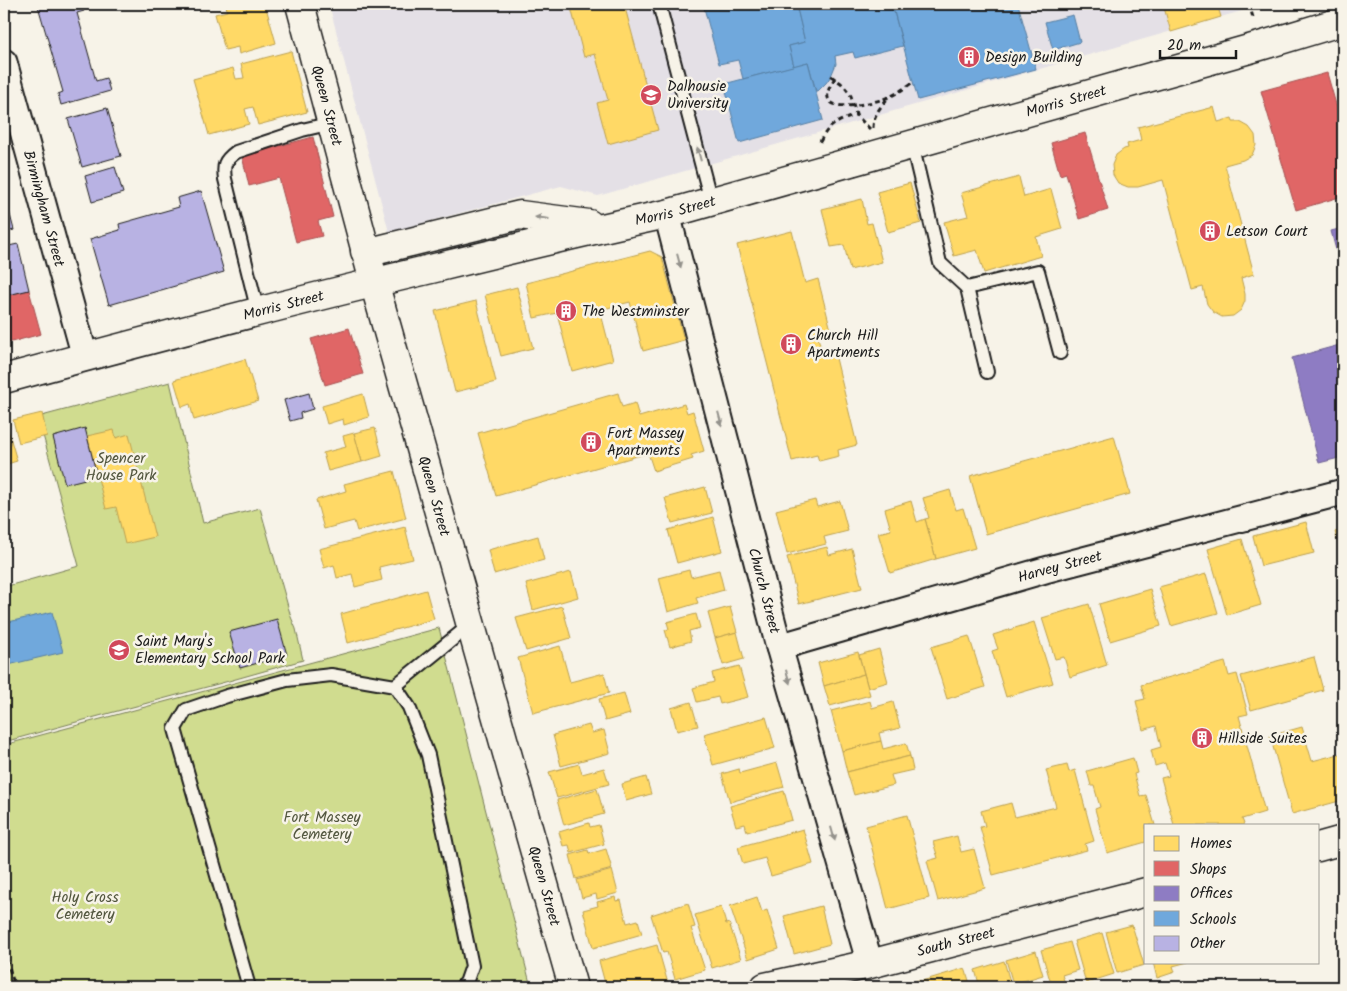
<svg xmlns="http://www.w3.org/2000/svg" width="1347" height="991" viewBox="0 0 1347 991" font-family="Kalam,sans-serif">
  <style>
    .built { fill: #e4e0e6 }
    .green { fill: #d0dc8f; stroke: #767c56 }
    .homes { fill: #ffd966; stroke: #bba050 }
    .shops { fill: #e06666; stroke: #a55050 }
    .offices { fill: #8e7cc3; stroke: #6c5f91 }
    .schools { fill: #6fa8dc; stroke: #567ea2 }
    .building { fill: #b8b2e3; stroke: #1c1c1c }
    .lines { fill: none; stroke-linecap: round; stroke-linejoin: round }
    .service-casing { stroke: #1c1c1c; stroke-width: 16 }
    .minor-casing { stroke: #1c1c1c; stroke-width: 29 }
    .tertiary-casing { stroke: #1c1c1c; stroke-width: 31 }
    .secondary-casing { stroke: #1c1c1c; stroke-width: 31 }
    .path { stroke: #1c1c1c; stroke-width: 3; stroke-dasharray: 5 4; stroke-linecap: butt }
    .service { stroke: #f7f3e8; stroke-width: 12 }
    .minor { stroke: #f7f3e8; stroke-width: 25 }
    .tertiary { stroke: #f7f3e8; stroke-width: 28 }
    .secondary { stroke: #f7f3e8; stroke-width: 28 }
    .oneway { fill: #94928c }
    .labels { text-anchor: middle; stroke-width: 5; stroke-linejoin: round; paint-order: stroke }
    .poi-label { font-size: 15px; fill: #1c1c1c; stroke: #f7f3e8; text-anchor: start }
    .street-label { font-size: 15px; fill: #1c1c1c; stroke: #f7f3e8 }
    .park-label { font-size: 15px; fill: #52563e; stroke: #f7f3e8 }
  </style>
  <rect width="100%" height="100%" fill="#f7f3e8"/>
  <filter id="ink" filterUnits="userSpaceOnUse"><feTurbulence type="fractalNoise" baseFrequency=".02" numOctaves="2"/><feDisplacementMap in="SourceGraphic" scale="10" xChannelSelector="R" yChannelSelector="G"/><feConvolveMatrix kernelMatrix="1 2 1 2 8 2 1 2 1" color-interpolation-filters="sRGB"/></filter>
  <g filter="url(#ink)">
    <polygon class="built" points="329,4 1266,4 598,196 561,186 389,232"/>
    <g class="green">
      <path d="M170,382L203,523L260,508L291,617L296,629L303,660C204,689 103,714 4,742V587L79,566L38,417Z"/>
      <polygon points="439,628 531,987 4,987 4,745"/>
    </g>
    <g class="homes">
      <polygon points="226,4 265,4 276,43 239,54 238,47 225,50 215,14 227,11"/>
      <polygon points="570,4 624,4 658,130 608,144 597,103 608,100 595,54 584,57"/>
      <polygon points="1163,4 1217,4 1221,17 1171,32"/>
      <polygon points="291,51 307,112 258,125 253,107 245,109 249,124 209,135 193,79 233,68 236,79 244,78 241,64"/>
      <polygon points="1214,107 1218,122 1232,118 1233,122 1240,122 1249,127 1255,135 1256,145 1252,155 1243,160 1225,165 1254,274 1241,278 1245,294 1245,301 1241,310 1233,316 1222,317 1213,312 1207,304 1203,287 1192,290 1163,180 1138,187 1128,187 1118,183 1113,175 1112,165 1116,155 1124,149 1128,148 1127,144 1141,140 1138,127"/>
      <polygon points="1019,177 1024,197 1051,189 1062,229 1036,237 1041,256 984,273 977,250 954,256 944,222 968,216 961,193"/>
      <polygon points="910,183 921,223 888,232 877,192"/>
      <polygon points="862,199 867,224 872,223 882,262 850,270 844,245 831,247 822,209"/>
      <polygon points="792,231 805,283 818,279 831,330 817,333 823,357 835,354 857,445 838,450 839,456 819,461 817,455 792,461 737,245"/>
      <polygon points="650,251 662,257 684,340 643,351 630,302 600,310 613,360 572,371 557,313 534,318 526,283"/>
      <polygon points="517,287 533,348 501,356 485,295"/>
      <polygon points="476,301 496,382 455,392 435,311"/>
      <polygon points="245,359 258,401 194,420 190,404 182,407 174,380"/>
      <polygon points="618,393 622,407 635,403 639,417 684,404 687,413 693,411 704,451 691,455 693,459 654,471 648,453 496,496 478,433"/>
      <polygon points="363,394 369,417 344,425 343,419 327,424 322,406"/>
      <polygon points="42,413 47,436 19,443 13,420"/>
      <polygon points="6,423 17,461 4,465 4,424"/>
      <polygon points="375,428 382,456 362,462 354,433"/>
      <polygon points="114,430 116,438 129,434 155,537 125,544 116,507 106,509 87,436"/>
      <polygon points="354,433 362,462 328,471 323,453 346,447 343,436"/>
      <polygon points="1114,436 1130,494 986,534 970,476"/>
      <polygon points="394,471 406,518 357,531 354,521 324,529 316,500 346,491 344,484"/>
      <polygon points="705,487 712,513 672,523 665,498"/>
      <polygon points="950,490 956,510 963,508 975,548 936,559 925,519 929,518 923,498"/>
      <polygon points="815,500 817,507 840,501 848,531 824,537 826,544 787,554 776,510"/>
      <polygon points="911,501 917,522 925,519 936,559 890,573 878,533 891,530 885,509"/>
      <polygon points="713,517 722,551 677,563 668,530"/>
      <polygon points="1306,522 1314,553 1261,566 1253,536"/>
      <polygon points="405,527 413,559 379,567 382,580 355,587 352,574 337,578 334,565 324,568 319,549"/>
      <polygon points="1343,529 1343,560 1335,532"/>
      <polygon points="538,536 544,560 494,574 488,550"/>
      <polygon points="1242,539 1261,605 1227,615 1208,549"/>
      <polygon points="827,547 829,555 852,549 862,588 799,604 787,557"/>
      <polygon points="689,570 691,577 719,570 724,590 696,598 698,603 668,612 659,578"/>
      <polygon points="571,572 578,597 533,610 526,584"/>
      <polygon points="1206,574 1218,613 1171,626 1159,587"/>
      <polygon points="1150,589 1161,626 1110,641 1099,604"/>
      <polygon points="426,590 434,619 348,643 341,614"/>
      <polygon points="1089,604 1107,665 1070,677 1064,657 1055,659 1042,618"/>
      <polygon points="562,606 571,638 526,651 516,618"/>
      <polygon points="730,607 737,632 715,638 708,613"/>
      <polygon points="696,614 700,628 689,631 691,641 670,647 665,630 669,629 667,622"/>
      <polygon points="1034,622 1053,683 1006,697 992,651 998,649 993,635"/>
      <polygon points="737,632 744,659 723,665 715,638"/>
      <polygon points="969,636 985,687 947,699 931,647"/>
      <polygon points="560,646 570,682 604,673 609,693 533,713 518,658"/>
      <polygon points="879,649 888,682 868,688 859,655"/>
      <polygon points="858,652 864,674 824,686 818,663"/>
      <polygon points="1314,657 1323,690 1251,710 1241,676"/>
      <polygon points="1225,662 1229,676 1237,674 1248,714 1239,716 1265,812 1242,819 1244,824 1242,825 1174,825 1161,778 1169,776 1165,763 1155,766 1151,750 1161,747 1156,726 1143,730 1136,701 1145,699 1141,685"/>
      <polygon points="739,666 748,697 720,704 718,697 697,702 693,688 714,682 712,673"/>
      <polygon points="864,674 870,695 830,706 824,686"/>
      <polygon points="624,693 630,714 605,721 599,699"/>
      <polygon points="870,701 872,708 893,702 900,728 879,733 881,741 842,751 831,711"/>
      <polygon points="691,702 698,726 677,731 671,708"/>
      <polygon points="766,717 775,748 713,765 704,734"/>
      <polygon points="589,725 592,733 604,730 610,753 561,766 553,735"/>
      <polygon points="1302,727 1312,761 1343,753 1343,800 1292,814 1270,736"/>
      <polygon points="881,741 883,749 906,743 910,756 847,772 842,751"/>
      <polygon points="910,756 913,770 891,775 894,785 854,795 847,772"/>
      <polygon points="1133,758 1137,773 1134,774 1140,796 1146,795 1155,825 1146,825 1146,842 1107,853 1095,809 1100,807 1094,786 1091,786 1087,771"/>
      <polygon points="777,763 784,787 730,802 722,774 739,769 740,773"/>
      <polygon points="579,764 582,774 604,768 609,784 557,798 549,772"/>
      <polygon points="1067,765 1069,772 1075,770 1094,841 1085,844 1087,850 993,875 980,827 985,826 981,811 1011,803 1015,817 1056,807 1046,770"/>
      <polygon points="646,777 651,794 626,801 622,784"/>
      <polygon points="597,789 604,814 564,825 557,800"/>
      <polygon points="784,791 792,820 747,832 745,824 736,826 730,806"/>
      <polygon points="907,815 929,898 888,909 866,826"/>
      <polygon points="589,823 590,827 599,825 604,844 571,853 569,845 563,846 559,832"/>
      <polygon points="803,829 813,864 771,876 765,858 743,864 738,847"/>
      <polygon points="957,836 961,852 974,849 985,888 938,901 927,861 938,858 933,842"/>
      <polygon points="606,849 612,869 576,879 570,855 588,850 589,854"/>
      <polygon points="612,870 618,893 597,899 596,894 582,898 577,880"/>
      <polygon points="615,897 616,901 621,900 627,923 638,920 642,934 593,948 583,910 598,906 597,902"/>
      <polygon points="757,897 762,912 767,910 779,949 748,959 730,906"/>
      <polygon points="688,903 695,927 691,928 705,970 675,979 667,952 663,953 651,915"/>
      <polygon points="821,906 830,944 794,954 784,916"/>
      <polygon points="721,907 726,924 729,923 741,959 712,968 695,915"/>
      <polygon points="1132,925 1144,965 1117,973 1106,932"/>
      <polygon points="1102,933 1114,974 1086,983 1074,941"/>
      <polygon points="1070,942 1078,970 1062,975 1066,986 1052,987 1041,950"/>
      <polygon points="657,945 669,987 606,987 599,961"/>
      <polygon points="1036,951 1043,975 1013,984 1006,960"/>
      <polygon points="1004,961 1011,985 1002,987 980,987 975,970"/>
      <polygon points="1153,962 1188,962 1173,966 1175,972 1157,978"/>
      <polygon points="965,968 971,987 924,987 922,981"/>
      <polygon points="919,980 921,987 896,987"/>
    </g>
    <g class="shops">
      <polygon points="1327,73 1343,129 1343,196 1296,210 1261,91"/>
      <polygon points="1085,133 1108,210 1079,219 1066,173 1060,175 1051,143"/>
      <polygon points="313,137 333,217 318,221 322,236 296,242 279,178 249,186 242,156"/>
      <polygon points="29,290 41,334 4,344 4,296"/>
      <polygon points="349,328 363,374 325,385 311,339"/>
    </g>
    <g class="offices">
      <polygon points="1343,228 1343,269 1341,269 1331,231"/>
      <polygon points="1343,344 1343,457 1319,463 1292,358"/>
    </g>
    <g class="schools">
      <polygon points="703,4 796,4 805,42 789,46 794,66 743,79 738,60 719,64"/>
      <polygon points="796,4 892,4 903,46 855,58 853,52 835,56 836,64 831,76 826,83 819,90 816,91 808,62 794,66 789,46 805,42"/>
      <polygon points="892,4 1018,4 1036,69 918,100"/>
      <polygon points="1073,15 1080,42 1053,50 1045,22"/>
      <polygon points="808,62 823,120 739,143 724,84"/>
      <polygon points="52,612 63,652 4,666 4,623"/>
    </g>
    <g class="building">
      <polygon points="45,4 82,4 84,11 77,13 96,81 106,78 110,91 61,105 58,94 63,92 38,6"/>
      <polygon points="107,108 121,156 82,167 68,119"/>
      <polygon points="115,167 123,193 92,202 85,176"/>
      <polygon points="201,191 224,272 109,305 90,239 120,230 119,224 179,207 177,198"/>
      <polygon points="4,192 14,230 4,233"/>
      <polygon points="18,244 29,290 4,296 4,247"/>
      <polygon points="309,393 313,409 300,413 301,418 290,421 284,400"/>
      <polygon points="85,428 97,476 65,484 53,437"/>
      <polygon points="277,619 287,655 240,668 229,632"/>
    </g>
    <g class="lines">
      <g class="service-casing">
        <g id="service">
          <polyline points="659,4 711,201"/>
          <polyline points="912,144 940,263 967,288 1038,271 1060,353"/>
          <polyline points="967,288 987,372"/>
          <path d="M258,312L225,179C223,165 224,161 236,152L302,130L332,123"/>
          <polyline points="395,686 470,625"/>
          <polyline points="249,987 175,729 186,710 227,696 287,680 331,675 395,686 409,707 428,755 472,966 466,983 461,987"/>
        </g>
      </g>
      <g class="minor-casing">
        <g id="minor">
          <path id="s1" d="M4,62L85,357"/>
          <path id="s2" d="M667,214L779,647L870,964"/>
          <path id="s3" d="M779,647L1045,570L1343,492"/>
        </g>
      </g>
      <g class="tertiary-casing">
        <g id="tertiary">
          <path id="s4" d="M300,4L374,282L573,987"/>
          <polyline points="365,251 378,250 520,215 589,224"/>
          <path id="s5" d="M4,379C147,340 291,302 435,268C512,249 589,230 667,214L1260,46L1343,21"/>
        </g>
      </g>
      <g class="secondary-casing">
        <g id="secondary">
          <polyline points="1318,847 1343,840"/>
          <path id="s6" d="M765,987L870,964L1146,892"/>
        </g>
      </g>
      <g class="path">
        <polyline points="1249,4 1254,21"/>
        <polyline points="831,76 841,83 847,90 851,96 856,115 870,129"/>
        <path d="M835,78C806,120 871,104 889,97C898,93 905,88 913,82"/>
        <path d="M873,128C873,115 881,106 889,97"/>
        <path d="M820,142C828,124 839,121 856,115"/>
        <polyline points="4,951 15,987"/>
      </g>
      <use href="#service" class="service"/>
      <use href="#minor" class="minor"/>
      <use href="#tertiary" class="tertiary"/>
      <use href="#secondary" class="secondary"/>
    </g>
    <defs><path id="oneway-solid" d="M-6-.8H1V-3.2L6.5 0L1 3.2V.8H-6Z" transform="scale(1.25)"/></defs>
    <g class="oneway">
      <use href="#oneway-solid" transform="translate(699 154) rotate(-105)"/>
      <use href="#oneway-solid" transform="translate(542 218) rotate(-173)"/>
      <use href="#oneway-solid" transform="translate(679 261) rotate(75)"/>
      <use href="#oneway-solid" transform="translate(720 419) rotate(75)"/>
      <use href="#oneway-solid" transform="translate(788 677) rotate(74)"/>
      <use href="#oneway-solid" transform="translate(833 834) rotate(74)"/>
    </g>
  </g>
  <defs>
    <g id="building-disc" transform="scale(1.125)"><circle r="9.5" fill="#d1495b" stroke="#f7f3e8"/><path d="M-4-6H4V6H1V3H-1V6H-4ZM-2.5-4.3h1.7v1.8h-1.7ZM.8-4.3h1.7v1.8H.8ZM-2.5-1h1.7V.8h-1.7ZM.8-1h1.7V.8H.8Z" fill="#fff"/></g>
    <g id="university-disc" transform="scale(1.125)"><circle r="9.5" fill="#d1495b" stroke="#f7f3e8"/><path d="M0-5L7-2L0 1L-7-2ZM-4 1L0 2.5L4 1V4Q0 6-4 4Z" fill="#fff"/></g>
    <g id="school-disc" transform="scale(1.125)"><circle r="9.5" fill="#d1495b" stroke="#f7f3e8"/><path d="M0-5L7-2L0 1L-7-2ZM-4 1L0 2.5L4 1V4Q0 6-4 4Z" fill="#fff"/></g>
  </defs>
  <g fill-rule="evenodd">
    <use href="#building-disc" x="969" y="57"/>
    <use href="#university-disc" x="651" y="95"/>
    <use href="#building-disc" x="1210" y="231"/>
    <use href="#building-disc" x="566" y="311"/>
    <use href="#building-disc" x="791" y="344"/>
    <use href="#building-disc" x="591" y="442"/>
    <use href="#school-disc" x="119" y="650"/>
    <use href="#building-disc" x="1202" y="738"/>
  </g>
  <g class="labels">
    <g class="poi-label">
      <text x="985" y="62">Design Building</text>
      <text x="667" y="91">Dalhousie<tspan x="667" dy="17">University</tspan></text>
      <text x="1226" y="236">Letson Court</text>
      <text x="582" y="316">The Westminster</text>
      <text x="807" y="340">Church Hill<tspan x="807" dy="17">Apartments</tspan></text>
      <text x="607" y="438">Fort Massey<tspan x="607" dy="17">Apartments</tspan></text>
      <text x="135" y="646">Saint Mary's<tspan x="135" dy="17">Elementary School Park</tspan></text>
      <text x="1218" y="743">Hillside Suites</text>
    </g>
    <g class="street-label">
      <text dy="5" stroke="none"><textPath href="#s5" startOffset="1098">Morris Street</textPath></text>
      <text dy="5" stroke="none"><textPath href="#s4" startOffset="105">Queen Street</textPath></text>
      <text dy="5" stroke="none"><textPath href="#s1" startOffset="152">Birmingham Street</textPath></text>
      <text dy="5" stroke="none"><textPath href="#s5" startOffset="692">Morris Street</textPath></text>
      <text dy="5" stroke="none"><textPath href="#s5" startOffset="289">Morris Street</textPath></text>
      <text dy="5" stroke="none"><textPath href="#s4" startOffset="510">Queen Street</textPath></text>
      <text dy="5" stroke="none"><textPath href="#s3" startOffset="292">Harvey Street</textPath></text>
      <text dy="5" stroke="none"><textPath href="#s2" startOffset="389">Church Street</textPath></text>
      <text dy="5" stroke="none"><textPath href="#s4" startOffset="915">Queen Street</textPath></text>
      <text dy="5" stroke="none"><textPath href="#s6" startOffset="196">South Street</textPath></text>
    </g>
    <g class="park-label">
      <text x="121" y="463">Spencer<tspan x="121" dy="17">House Park</tspan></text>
      <text x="322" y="822">Fort Massey<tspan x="322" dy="17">Cemetery</tspan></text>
      <text x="85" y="902">Holy Cross<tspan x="85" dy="17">Cemetery</tspan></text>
    </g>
  </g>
  <rect width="1347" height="991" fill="none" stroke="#f7f3e8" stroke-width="20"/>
  <rect x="10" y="10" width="1327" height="971" fill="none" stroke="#1c1c1c" stroke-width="2" filter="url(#ink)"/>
  <rect x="1144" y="824" width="175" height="140" fill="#f7f3e8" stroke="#9f9d96"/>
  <rect x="1154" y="836" width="25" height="15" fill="#ffd966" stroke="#9f9d96"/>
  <text x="1190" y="848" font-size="15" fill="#1c1c1c">Homes</text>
  <rect x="1154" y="861" width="25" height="15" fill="#e06666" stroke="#9f9d96"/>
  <text x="1190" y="874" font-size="15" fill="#1c1c1c">Shops</text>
  <rect x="1154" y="886" width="25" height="15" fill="#8e7cc3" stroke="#9f9d96"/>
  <text x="1190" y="898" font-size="15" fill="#1c1c1c">Offices</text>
  <rect x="1154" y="911" width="25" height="15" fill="#6fa8dc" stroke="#9f9d96"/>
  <text x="1190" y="924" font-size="15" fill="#1c1c1c">Schools</text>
  <rect x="1154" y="936" width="25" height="15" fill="#b8b2e3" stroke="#9f9d96"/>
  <text x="1190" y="948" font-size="15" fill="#1c1c1c">Other</text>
  <path d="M1160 50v8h76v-8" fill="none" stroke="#1c1c1c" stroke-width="2.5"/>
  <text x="1167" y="50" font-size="15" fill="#1c1c1c" stroke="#f7f3e8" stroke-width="4" paint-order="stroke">20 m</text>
</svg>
